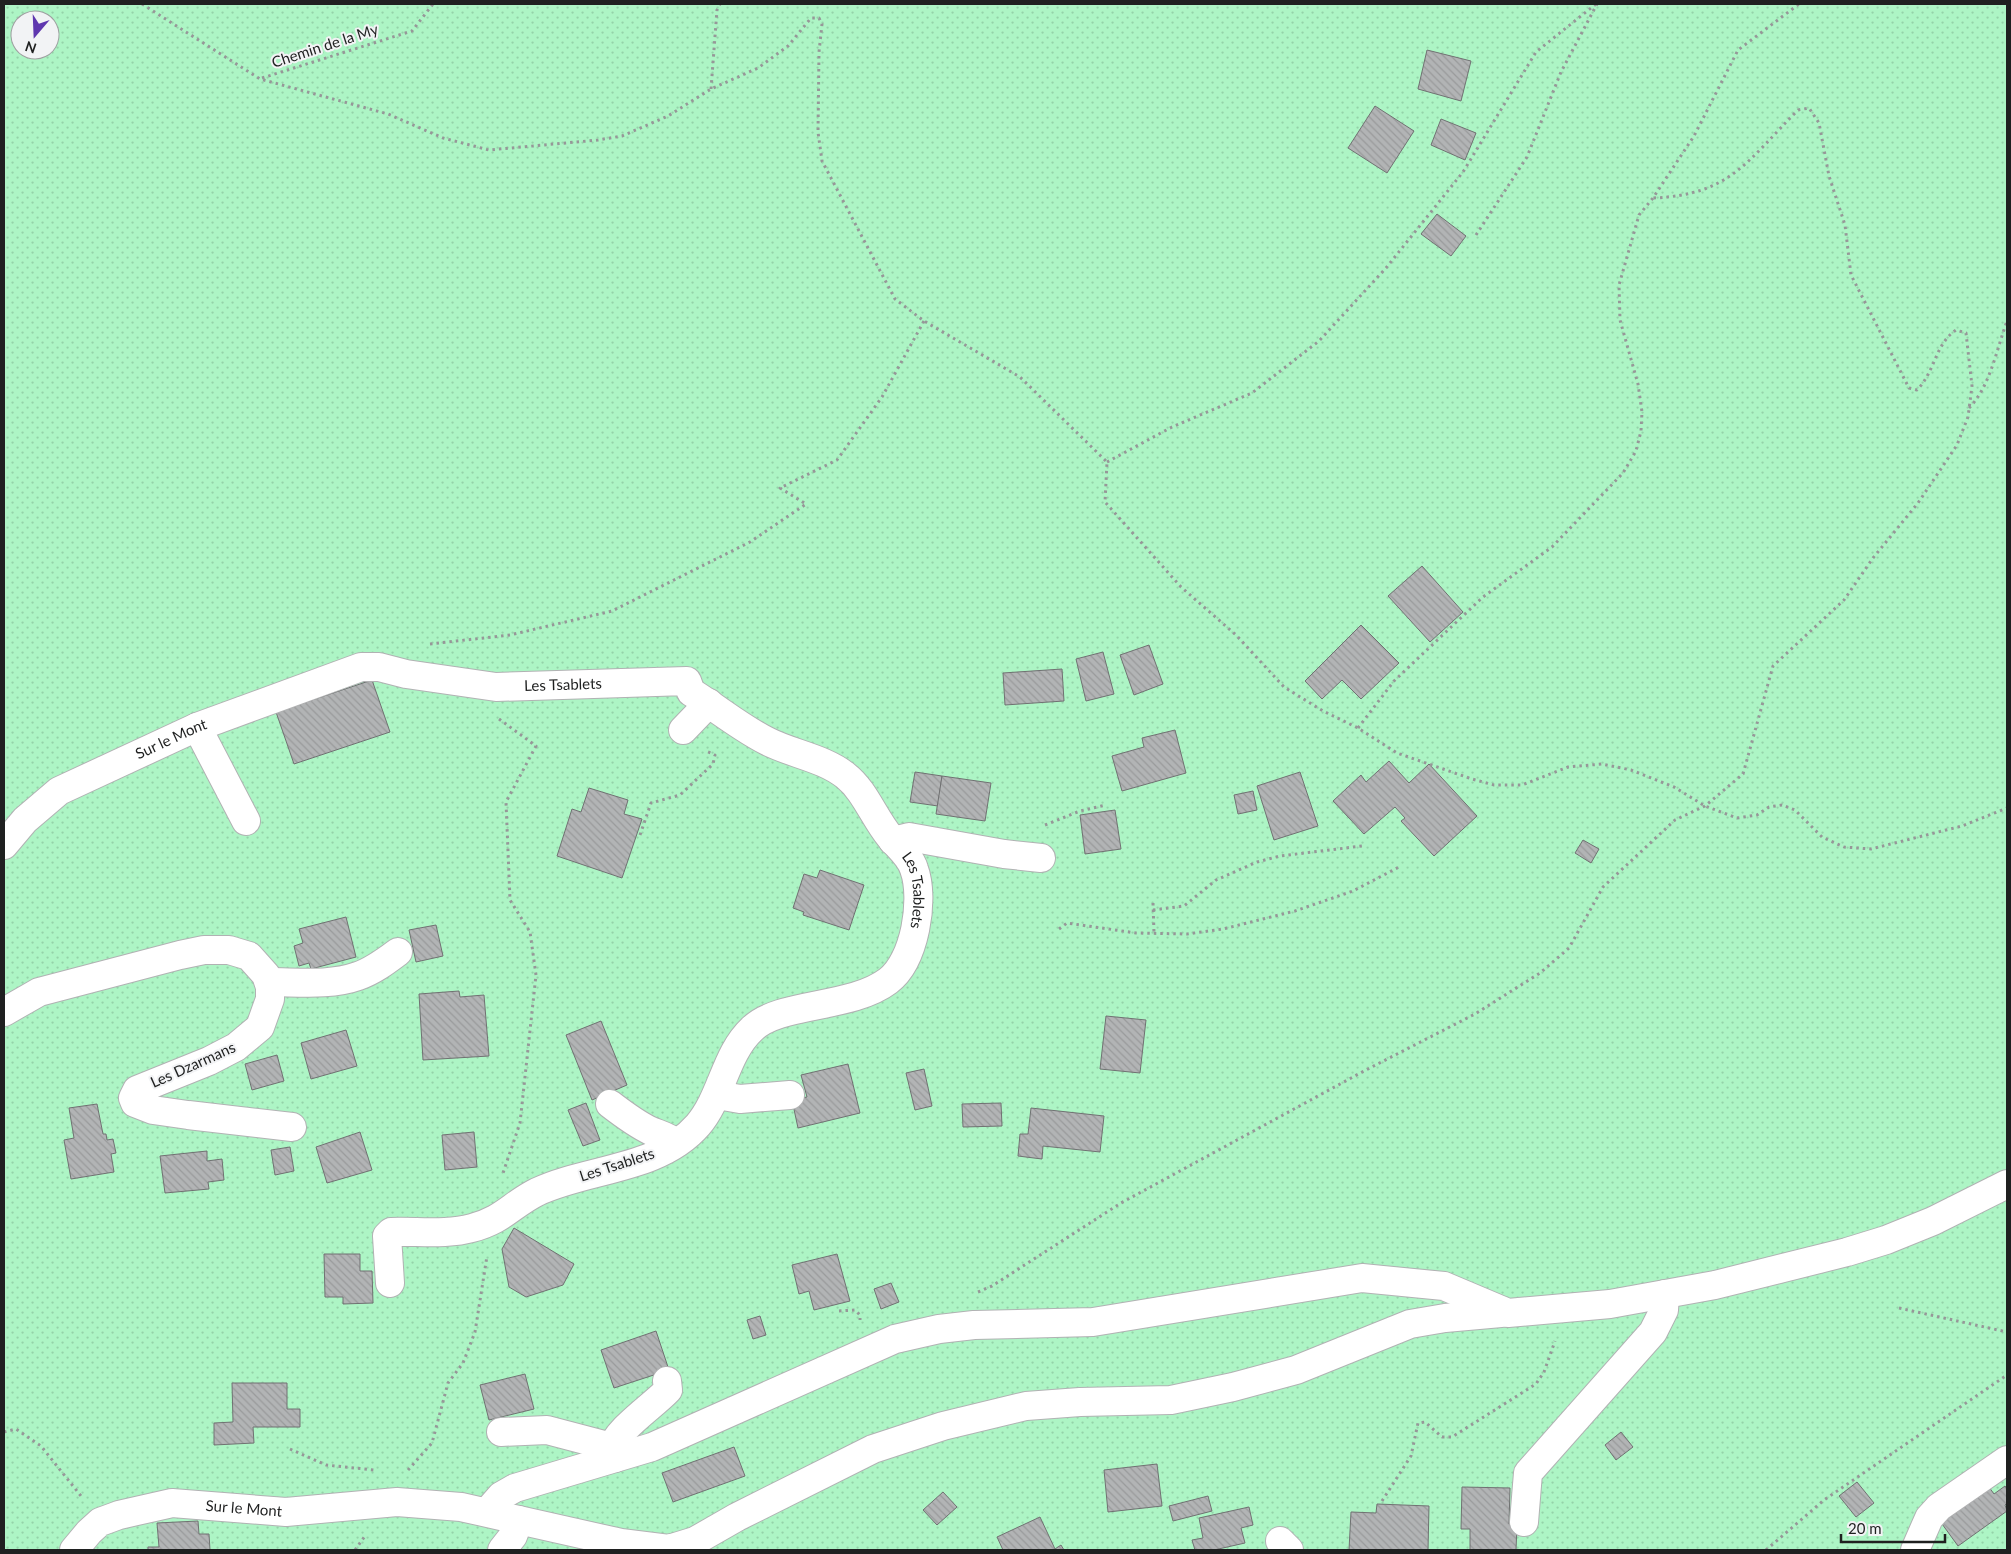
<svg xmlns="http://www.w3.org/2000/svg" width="2011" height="1554" viewBox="0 0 2011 1554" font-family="Lato,sans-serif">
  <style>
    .park { fill: url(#park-dots); fill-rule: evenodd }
    .building { fill: url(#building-back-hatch); stroke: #707172 }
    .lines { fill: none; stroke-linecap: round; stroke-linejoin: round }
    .minor-casing { stroke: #b1b2b3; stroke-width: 30 }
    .path { stroke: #969798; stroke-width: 3; stroke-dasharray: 2.5 4; stroke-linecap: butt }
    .minor { stroke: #fff; stroke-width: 28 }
    .labels { text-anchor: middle; stroke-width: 4; stroke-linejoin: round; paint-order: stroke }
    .street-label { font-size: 15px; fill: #1f2020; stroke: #f2f3f5 }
  </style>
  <defs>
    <pattern id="park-dots" width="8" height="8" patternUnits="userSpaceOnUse" patternTransform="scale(1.25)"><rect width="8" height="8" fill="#adf5c5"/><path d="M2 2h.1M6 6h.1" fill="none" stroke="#94d2a9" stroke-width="1.8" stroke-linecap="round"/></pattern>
    <pattern id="building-back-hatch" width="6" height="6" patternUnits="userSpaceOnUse" patternTransform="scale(1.25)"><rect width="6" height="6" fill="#b2b4b5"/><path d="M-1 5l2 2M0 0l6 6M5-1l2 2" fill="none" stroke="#999a9b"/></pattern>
  </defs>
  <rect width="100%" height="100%" fill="#f2f3f5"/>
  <path class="park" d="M4,4H2007V1550H4ZM20,20H50V50H20Z"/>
  <g class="building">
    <polygon points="1427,50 1471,61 1461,101 1418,89"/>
    <polygon points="1375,106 1414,131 1387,173 1348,148"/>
    <polygon points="1441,119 1476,133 1465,160 1431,145"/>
    <polygon points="1437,214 1466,236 1451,256 1421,234"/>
    <polygon points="1422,566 1463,612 1430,642 1388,596"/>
    <polygon points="1361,625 1399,663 1361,699 1342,680 1322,699 1305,681"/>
    <polygon points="1149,645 1163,684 1134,695 1120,655"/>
    <polygon points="1103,652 1114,694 1086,701 1076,659"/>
    <polygon points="1062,669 1064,701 1005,705 1003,673"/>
    <polygon points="372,680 390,732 294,764 276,712"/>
    <polygon points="1175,730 1186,773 1122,791 1112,756 1144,747 1142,738"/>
    <polygon points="1389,761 1409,783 1429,764 1477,816 1434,856 1401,821 1405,818 1395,807 1364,834 1333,801 1361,775 1366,782"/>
    <polygon points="915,772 942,776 938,806 910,802"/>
    <polygon points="1300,772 1318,826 1274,840 1257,786"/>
    <polygon points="942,776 991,783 985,821 936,814"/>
    <polygon points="589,788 628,800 624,814 642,819 622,878 557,856 572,809 581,812"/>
    <polygon points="1253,791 1257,810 1238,814 1234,795"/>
    <polygon points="1115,810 1121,849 1085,854 1080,815"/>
    <polygon points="1583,840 1599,849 1591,863 1575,853"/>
    <polygon points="820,870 864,885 849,930 803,915 804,912 793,908 804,874 817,878"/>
    <polygon points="346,917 356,957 311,969 309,963 299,966 294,946 303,943 299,929"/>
    <polygon points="436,925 443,956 416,962 409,930"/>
    <polygon points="459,991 460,997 484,995 489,1056 423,1060 419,994"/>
    <polygon points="1106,1016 1146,1020 1140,1073 1100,1069"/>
    <polygon points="601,1021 627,1085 592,1100 566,1035"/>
    <polygon points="346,1030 357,1066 311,1079 301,1043"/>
    <polygon points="277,1055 284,1081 252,1090 245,1064"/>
    <polygon points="848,1064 860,1113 798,1128 792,1100 807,1097 801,1075"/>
    <polygon points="924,1069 932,1106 915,1110 906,1073"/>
    <polygon points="586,1103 600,1140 583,1146 568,1110"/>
    <polygon points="1001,1103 1002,1126 963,1127 962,1104"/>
    <polygon points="97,1104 103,1134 106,1134 107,1140 113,1139 116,1153 111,1154 114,1172 71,1179 64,1140 74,1138 69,1108"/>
    <polygon points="1031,1108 1104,1116 1100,1152 1043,1146 1042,1159 1018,1156 1020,1134 1028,1134"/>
    <polygon points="360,1132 372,1170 327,1183 316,1147"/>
    <polygon points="474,1132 477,1167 445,1170 442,1135"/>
    <polygon points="290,1147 294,1171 275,1175 271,1150"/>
    <polygon points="207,1151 207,1161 222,1159 224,1180 208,1182 209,1189 165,1193 160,1156"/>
    <polygon points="514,1228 574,1264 563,1285 526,1297 509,1287 502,1249"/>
    <polygon points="324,1254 360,1254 360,1271 372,1271 373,1303 343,1304 343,1297 325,1297"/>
    <polygon points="837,1254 850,1301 814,1310 809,1291 799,1294 792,1265"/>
    <polygon points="891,1283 899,1302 881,1309 874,1289"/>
    <polygon points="760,1316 766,1335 753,1339 747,1320"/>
    <polygon points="656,1331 669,1370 614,1388 601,1350"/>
    <polygon points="525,1374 534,1409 489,1420 480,1385"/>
    <polygon points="232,1383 287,1383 287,1409 300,1409 300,1427 253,1427 254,1443 214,1445 214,1423 233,1422"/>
    <polygon points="1621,1432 1633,1447 1616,1460 1605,1445"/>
    <polygon points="734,1447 745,1476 673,1502 662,1473"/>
    <polygon points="1157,1464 1162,1506 1108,1512 1104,1470"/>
    <polygon points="1857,1482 1874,1503 1856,1517 1839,1496"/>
    <polygon points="1986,1483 1994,1494 2005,1486 2007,1489 2007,1503 2005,1505 2007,1511 1958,1546 1937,1517"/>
    <polygon points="1462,1487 1510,1488 1509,1524 1517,1525 1516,1550 1470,1550 1470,1529 1461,1529"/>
    <polygon points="943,1492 957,1507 937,1525 923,1510"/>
    <polygon points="1208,1496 1212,1511 1173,1521 1169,1506"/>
    <polygon points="1377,1504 1429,1506 1428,1550 1349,1550 1351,1512 1376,1513"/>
    <polygon points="1249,1507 1253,1525 1241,1528 1245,1543 1214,1550 1195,1550 1192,1540 1203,1538 1199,1518"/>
    <polygon points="1040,1517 1055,1549 1061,1545 1064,1550 1003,1550 997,1537"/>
    <polygon points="198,1521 199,1534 209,1534 210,1550 148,1550 148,1547 159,1547 157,1523"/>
  </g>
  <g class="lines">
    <g class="minor-casing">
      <g id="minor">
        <polyline points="197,727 246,821"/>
        <polyline points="683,730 709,703"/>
        <polyline points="893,841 909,837 1004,854 1041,858"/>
        <path id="s1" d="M4,845L25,820L59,791L197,727L361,667H379L406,674L496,687L687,681L691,692C717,708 741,728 767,741C792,754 824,758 846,776C865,791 874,818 890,837C898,847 910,856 914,869C925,899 915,961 888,981C851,1009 779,1002 752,1029C725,1054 722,1097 698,1125C659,1170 588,1168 537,1192C511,1205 503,1220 472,1228C447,1235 417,1231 391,1232L387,1236L390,1283"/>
        <path d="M269,982C298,982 330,986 358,976C373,971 386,961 398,952"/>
        <polyline points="4,1012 39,992 180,955 204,950 229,950 249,956 266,975 270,987 270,999 260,1027 236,1047 209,1061 137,1090 133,1098 135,1103 153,1110 188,1115 292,1127"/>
        <polyline points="717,1095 740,1099 790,1095"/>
        <path d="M610,1104C623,1114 636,1124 651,1131C661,1135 667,1136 676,1143"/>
        <polyline points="501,1432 547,1430 604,1445 611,1450 615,1458"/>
        <path d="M611,1450C616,1430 653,1406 668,1390L667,1381"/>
        <polyline points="487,1512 501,1496 515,1488 652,1447 895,1339 939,1329 974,1325 1093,1322 1362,1278 1444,1286 1508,1313 1610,1304 1715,1285 1847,1252 1886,1240 1933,1221 2007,1184"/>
        <polyline points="1524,1522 1528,1473 1653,1332 1664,1310 1665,1294"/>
        <polyline points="1280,1541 1289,1550"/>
        <path id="s2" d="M74,1550L89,1532L100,1522L119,1515L172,1503L286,1512L397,1502L461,1507L621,1543L669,1549L695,1541L737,1517L873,1449L943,1426L1026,1406L1080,1402L1171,1400L1233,1387L1296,1370L1410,1324L1445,1318L1501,1313"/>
        <polyline points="502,1550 513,1536 519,1520"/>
        <polyline points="1915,1550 1929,1518 1939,1507 2007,1460"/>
      </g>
    </g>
    <g class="path">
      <polyline points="142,4 260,79 388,114 443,138 489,150 598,140 622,136 668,116 711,89 758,68 788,46 811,18 819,18 822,24 819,52 818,132 822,161 895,299 924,321 1020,377 1107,462 1105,502 1181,587 1236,635 1284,687 1323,711 1358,728 1397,753 1472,779 1494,785 1522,785 1568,767 1602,764 1631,770 1674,787 1705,806 1737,818 1757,815 1769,807 1782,805 1795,810 1822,837 1844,847 1871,849 1962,826 2007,808"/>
      <polyline points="262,78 412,31 433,4"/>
      <polyline points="711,89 717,10 720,4"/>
      <polyline points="1476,235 1527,157 1561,72 1597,4"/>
      <path d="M1969,408C1990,387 1997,348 2007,321"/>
      <polyline points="1107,462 1172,427 1252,393 1319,341 1386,268 1463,172 1536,52 1596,4"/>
      <polyline points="430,644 510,635 612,611 750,542 806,504 780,488 837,460 882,397 924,321"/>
      <polyline points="499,719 536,746 506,802 510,900 530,932 536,975 520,1123 502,1176"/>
      <polyline points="1358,728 1394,681 1483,597 1552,547 1623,473 1636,451 1641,431 1642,412 1638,384 1620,320 1619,285 1639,215 1653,198 1694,136 1738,50 1799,4"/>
      <polyline points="1045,825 1080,811 1106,805"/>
      <polyline points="640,835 651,803 680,795 713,764 715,755 706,751"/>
      <polyline points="1153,903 1154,933"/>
      <polyline points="1153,910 1184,906 1216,880 1257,862 1280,856 1362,846"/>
      <polyline points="1059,929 1067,923 1136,933 1187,934 1223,929 1295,911 1353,891 1401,866"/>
      <path d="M978,1292L992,1286L1121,1203L1364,1071L1475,1014L1540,973L1569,948L1603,887L1675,820L1705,806L1743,774L1773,666L1844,600L1873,558L1918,503L1957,445L1968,417L1972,386L1966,333L1956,330C1935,344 1935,372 1917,390L1909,388L1851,275L1845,225L1829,176L1819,123L1809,108L1798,110C1748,160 1731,195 1653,198"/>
      <polyline points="1899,1308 2007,1332"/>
      <polyline points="839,1311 855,1310 860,1315 860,1320"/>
      <polyline points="4,1432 16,1429 41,1446 81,1496"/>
      <polyline points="290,1449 326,1465 374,1470"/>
      <polyline points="408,1470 432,1443 448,1383 463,1363 475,1332 487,1256"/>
      <polyline points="1382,1501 1411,1456 1418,1423 1425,1422 1442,1437 1452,1437 1536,1384 1544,1372 1555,1341"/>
      <polyline points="355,1550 365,1536"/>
      <polyline points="1766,1550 1824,1500 2007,1375"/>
    </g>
    <use href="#minor" class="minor"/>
  </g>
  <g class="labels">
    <g class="street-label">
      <text transform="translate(325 46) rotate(-18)" y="5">Chemin de la My</text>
      <text dy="5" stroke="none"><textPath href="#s1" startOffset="608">Les Tsablets</textPath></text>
      <text dy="5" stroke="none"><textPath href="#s1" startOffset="201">Sur le Mont</textPath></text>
      <text dy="5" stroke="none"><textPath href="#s1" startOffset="1058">Les Tsablets</textPath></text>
      <text transform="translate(193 1065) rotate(-24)" y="5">Les Dzarmans</text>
      <text transform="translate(617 1165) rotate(-18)" y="5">Les Tsablets</text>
      <text dy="5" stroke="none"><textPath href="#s2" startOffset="185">Sur le Mont</textPath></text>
    </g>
  </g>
  <rect width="2011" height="1554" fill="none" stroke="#1f2020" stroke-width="10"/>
  <g transform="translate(35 35) rotate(199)"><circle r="24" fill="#f2f3f5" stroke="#9e9fa0"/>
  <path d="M0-4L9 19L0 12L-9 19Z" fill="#5f37af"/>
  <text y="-8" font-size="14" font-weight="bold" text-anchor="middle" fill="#1f2020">N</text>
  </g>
  <path d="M1841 1534v8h104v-8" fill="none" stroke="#1f2020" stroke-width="2.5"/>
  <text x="1848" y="1534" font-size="15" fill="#1f2020" stroke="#f2f3f5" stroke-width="4" paint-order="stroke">20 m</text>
</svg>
